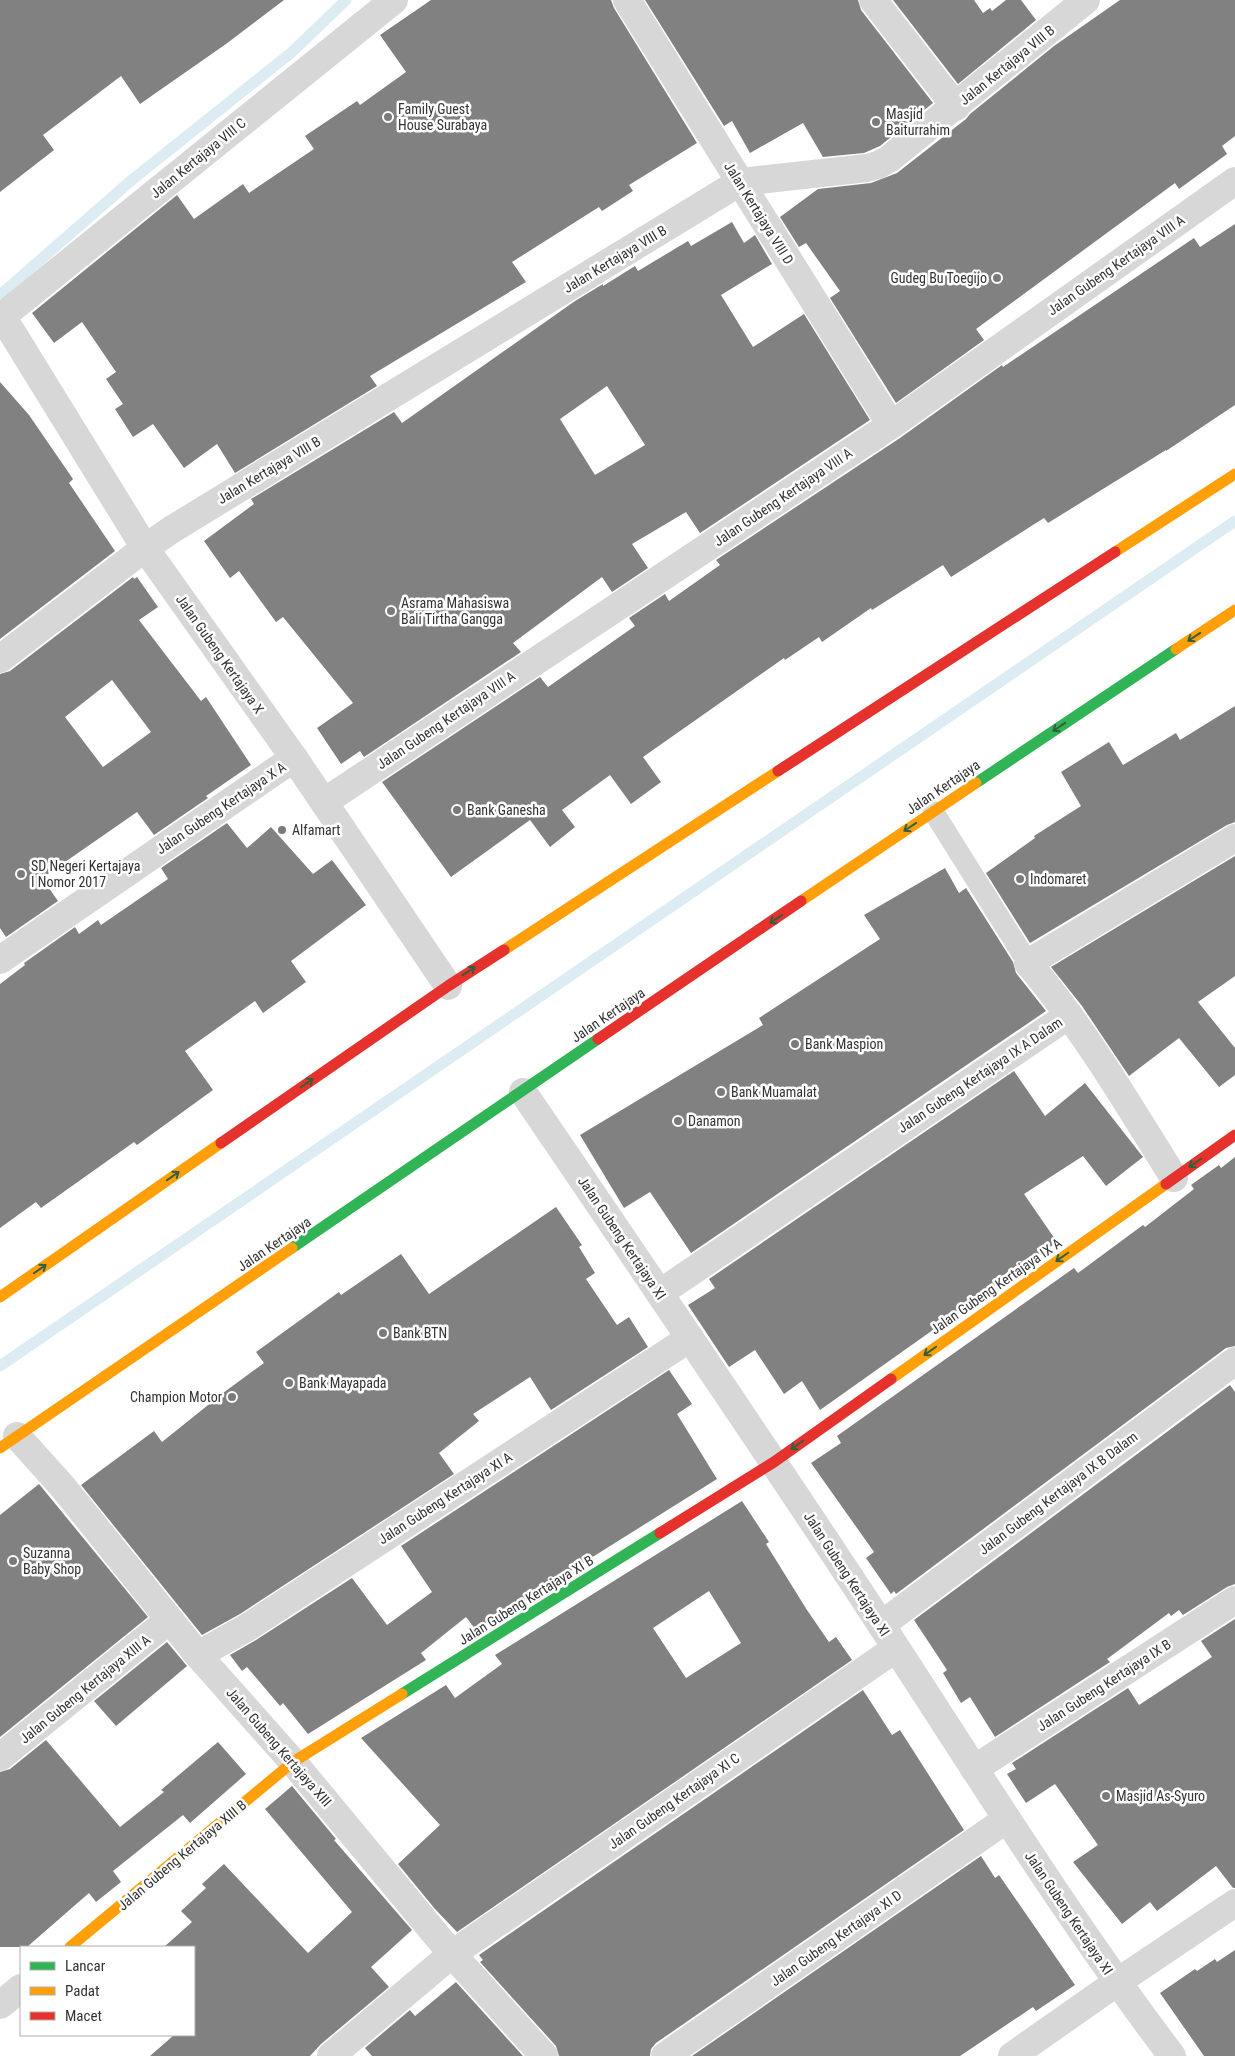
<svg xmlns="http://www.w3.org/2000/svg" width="1235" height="2056" viewBox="0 0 1235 2056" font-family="'Roboto Condensed',sans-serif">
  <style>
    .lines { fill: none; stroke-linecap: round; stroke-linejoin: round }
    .stream { stroke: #ddebf3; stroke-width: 11 }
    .building { fill: #818181; fill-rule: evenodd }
    .lane { stroke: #d7d7d7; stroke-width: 21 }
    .street { stroke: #d7d7d7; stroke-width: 28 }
    .fast { stroke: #30b455; stroke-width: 11 }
    .slow { stroke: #ff9f0a; stroke-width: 11 }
    .jam { stroke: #e5322d; stroke-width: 11 }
    .oneway { stroke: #32603f }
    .poi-dot { fill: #7a7a7a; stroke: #fff; stroke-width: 2 }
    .labels { text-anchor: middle; stroke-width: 5; stroke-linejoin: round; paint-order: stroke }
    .street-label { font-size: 14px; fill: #333; stroke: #fff }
    .poi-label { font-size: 14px; fill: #333; stroke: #fff; text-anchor: start }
  </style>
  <rect width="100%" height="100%" fill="#fff"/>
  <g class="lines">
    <g class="stream">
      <polyline points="0,295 133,179 292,52 346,0"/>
      <polyline points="0,1366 1235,521"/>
    </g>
  </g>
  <g class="building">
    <polygon points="0,0 284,0 226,44 140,104 121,76 43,135 54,150 0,192"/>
    <polygon points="431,0 611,0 614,8 697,143 629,185 633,191 602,211 599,207 512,262 526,282 370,376 377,386 235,473 217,444 184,468 153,424 133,437 115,409 123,404 106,379 116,372 82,322 54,343 32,313 177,195 194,219 243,184 249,193 314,149 305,136 357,101 360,105 406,72 380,35"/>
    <polygon points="645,0 858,0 861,10 933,103 880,146 864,153 823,157 803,123 750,153 732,121 724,126"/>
    <polygon points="893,0 974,0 983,13 990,8 992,11 1006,0 1021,0 1036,20 958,84"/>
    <polygon points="1120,0 1235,0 1235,136 1222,146 1227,154 1179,189 1175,183 976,329 984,340 896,403 830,298 840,291 806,243 799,247 780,217 818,189 871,183 897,173 966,119 970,114 1054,46"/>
    <path d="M732,222L744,243L755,235L772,264L721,295L753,347L804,314L870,420L700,533L686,512L632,544L648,568L612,592L602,577L513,643L521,652L364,757L360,751L341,764L317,728L353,703L283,617L276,622L239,571L230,578L204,541L254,504L251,499L394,412L402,423L575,301L603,284V286L635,266L638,271L688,241L691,246ZM607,386L645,445L595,475L560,419Z"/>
    <polygon points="1235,224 1235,405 1166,451 1166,450 1048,523 1044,518 951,577 943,565 872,610 871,608 822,642 819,637 785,660 784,658 643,757 661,782 631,804 610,775 562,810 575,827 550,847 530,820 451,877 382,782 540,677 548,687 635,626 629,618 665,594 669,601 720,565 716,560 900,438 1002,365 1003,367 1194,238 1200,247"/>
    <polygon points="0,382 29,415 73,479 69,483 115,551 0,639"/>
    <path d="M133,577L134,579L137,577L158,607L139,620L201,701L206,697L251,765L206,796L208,798L154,835L137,812L42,878L58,901L6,937L0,928V674L10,671ZM112,680L151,732L103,767L65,717Z"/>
    <polygon points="1235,706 1235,822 1227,825 1030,943 986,873 1035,838 1034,836 1081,806 1061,772 1109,742 1123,765 1176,733 1180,740"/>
    <polygon points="227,823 247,848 271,827 313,874 332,860 366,905 291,961 306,982 263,1013 255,1001 185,1051 213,1090 137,1145 134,1142 41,1208 36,1202 0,1228 0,984 25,965 24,963 75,927 79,934 98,920 101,925 168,879 161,868"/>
    <polygon points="1235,856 1235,976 1198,1002 1235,1048 1235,1075 1219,1087 1179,1038 1129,1076 1082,1006 1051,967"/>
    <polygon points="945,868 959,893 966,888 1013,962 1016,973 1046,1011 691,1253 650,1192 624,1208 580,1135 763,1025 759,1018 880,939 864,915"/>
    <polygon points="1014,1071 1045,1116 1085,1083 1143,1157 1106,1186 1083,1156 1024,1194 1057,1242 820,1410 802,1381 784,1394 755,1350 729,1367 688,1305 715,1288 709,1279"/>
    <polygon points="1235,1157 1235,1346 1226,1348 896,1594 894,1591 891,1594 866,1558 874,1552 811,1463 841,1443 837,1436 1074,1268 1078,1273 1143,1225 1145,1227 1194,1189 1191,1185 1219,1165 1221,1168"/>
    <polygon points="556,1207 582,1245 579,1247 595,1273 586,1279 617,1325 629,1317 648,1347 551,1410 530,1377 473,1414 479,1421 439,1453 454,1474 240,1614 202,1635 81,1485 154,1431 162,1442 223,1393 264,1363 256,1352 339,1292 341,1295 401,1254 429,1294"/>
    <polygon points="669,1370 692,1404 677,1414 717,1479 476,1630 466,1617 421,1653 426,1660 308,1734 283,1703 280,1706 247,1667 242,1671 230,1655 256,1640 352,1578 387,1625 432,1592 401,1546"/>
    <polygon points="1230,1385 1235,1392 1235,1584 1227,1587 1183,1615 1179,1610 1171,1616 1169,1613 1107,1659 1110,1662 995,1737 970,1697 961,1703 943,1673 947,1670 914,1620"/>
    <polygon points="39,1484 148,1617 0,1737 0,1515"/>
    <path d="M742,1501L769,1542L766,1544L807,1610L829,1642L836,1637L852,1660L457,1932L435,1909L398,1864L440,1825L361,1738L446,1685L455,1698L502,1664L495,1655ZM709,1591L741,1643L686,1678L653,1628Z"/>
    <polygon points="1235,1619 1235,1888 1233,1888 1216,1866 1157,1911 1150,1902 1122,1924 1073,1862 1098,1845 1055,1784 1026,1803 1007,1774 1016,1769 1012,1763 1128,1688 1139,1705 1212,1657 1201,1641"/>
    <polygon points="167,1642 187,1666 116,1726 94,1701"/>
    <polygon points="863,1690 892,1735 900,1730 964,1830 656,2043 651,2049 650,2056 559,2056 556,2046 480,1962 483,1960 479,1955"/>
    <polygon points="46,1740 120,1827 164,1792 161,1790 218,1742 246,1774 190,1823 183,1815 113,1871 121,1882 96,1902 89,1893 27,1947 0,1947 0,1772 10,1769"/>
    <polygon points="292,1786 336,1839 334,1840 412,1930 371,1967 389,1987 321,2044 310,2056 150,2056 174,2035 194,2035 194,1947 164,1947 192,1922 181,1911 206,1888 202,1884 224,1864 308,1953 352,1912 265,1809"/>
    <polygon points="981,1856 995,1878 999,1875 1075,1985 1036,2011 1033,2007 960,2056 692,2056"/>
    <polygon points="1235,1950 1235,2056 1204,2056 1160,1993 1195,1969 1197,1971 1215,1959 1217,1962"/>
    <polygon points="456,1982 523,2056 372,2056 365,2048 410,2010 415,2016"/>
  </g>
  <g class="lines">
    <polyline class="lane" points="933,811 1028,963"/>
    <g class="street">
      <polyline points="627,0 891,425"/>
      <polyline points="873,0 956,107"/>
      <polyline points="2,316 145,548 294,758 448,986"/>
      <polyline points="0,318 394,0"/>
      <polyline points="0,659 145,548 171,530 740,182 867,168 878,165 889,159 1086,0"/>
      <polyline points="324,802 891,425 1235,181"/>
      <polyline points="0,960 294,758"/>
      <path d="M523,1092C642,1267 762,1443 878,1620C974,1767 1066,1916 1172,2056"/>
      <path d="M1174,1178C1128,1104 1084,1029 1028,963L1235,838"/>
      <polyline points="660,1293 1069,1015"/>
      <polyline points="17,1436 62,1486 198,1655 293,1762 452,1954 544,2056"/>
      <polyline points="881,1625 1235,1361"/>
      <polyline points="198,1655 248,1627 690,1338"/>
      <polyline points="0,1757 169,1620"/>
      <polyline points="974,1769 1235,1600"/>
      <polyline points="0,2005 21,1988"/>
      <polyline points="331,2056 452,1954 895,1649"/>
      <polyline points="665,2056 1007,1819"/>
      <polyline points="1012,2056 1116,1983 1235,1903"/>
    </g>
    <g class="fast">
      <polyline points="976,783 1176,649"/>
      <polyline points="292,1248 598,1039"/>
      <polyline points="402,1694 660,1533"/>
    </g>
    <g class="slow">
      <polyline points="1115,552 1235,474"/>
      <polyline points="1176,649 1235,610"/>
      <polyline points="801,901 976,783"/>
      <polyline points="504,950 778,771"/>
      <polyline points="0,1297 221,1143"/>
      <polyline points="891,1379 1166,1184"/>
      <polyline points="0,1448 292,1248"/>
      <polyline points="70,1947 293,1762 402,1694"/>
    </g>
    <g class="jam">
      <polyline points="778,771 1115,552"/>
      <polyline points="598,1039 801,901"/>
      <polyline points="221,1143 448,986 504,950"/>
      <polyline points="1166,1184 1235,1135"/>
      <polyline points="660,1533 774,1462 891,1379"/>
    </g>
  </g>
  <defs><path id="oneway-shaft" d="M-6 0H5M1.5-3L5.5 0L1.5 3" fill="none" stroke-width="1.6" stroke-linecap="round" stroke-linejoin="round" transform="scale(1.25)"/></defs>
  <g class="oneway">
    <use href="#oneway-shaft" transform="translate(1194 637) rotate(146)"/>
    <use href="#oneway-shaft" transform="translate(1059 727) rotate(146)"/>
    <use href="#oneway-shaft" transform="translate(910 827) rotate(146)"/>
    <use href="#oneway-shaft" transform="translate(776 919) rotate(146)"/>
    <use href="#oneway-shaft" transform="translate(469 971) rotate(-33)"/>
    <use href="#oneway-shaft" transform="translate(307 1083) rotate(-35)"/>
    <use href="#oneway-shaft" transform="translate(1195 1163) rotate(145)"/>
    <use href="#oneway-shaft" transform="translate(173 1176) rotate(-35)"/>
    <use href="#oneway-shaft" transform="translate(1062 1257) rotate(145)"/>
    <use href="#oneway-shaft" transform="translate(40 1269) rotate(-35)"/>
    <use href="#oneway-shaft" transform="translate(930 1351) rotate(145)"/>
    <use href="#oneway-shaft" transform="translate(797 1445) rotate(145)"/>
  </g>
  <g class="poi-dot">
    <circle cx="388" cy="117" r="5"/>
    <circle cx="876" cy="122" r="5"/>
    <circle cx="997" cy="278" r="5"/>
    <circle cx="391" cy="611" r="5"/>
    <circle cx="457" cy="810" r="5"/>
    <circle cx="282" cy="830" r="5"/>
    <circle cx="21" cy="874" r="5"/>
    <circle cx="1020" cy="879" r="5"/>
    <circle cx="795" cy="1044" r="5"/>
    <circle cx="721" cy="1092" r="5"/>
    <circle cx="678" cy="1121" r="5"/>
    <circle cx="383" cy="1333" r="5"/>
    <circle cx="289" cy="1383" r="5"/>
    <circle cx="232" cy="1397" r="5"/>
    <circle cx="13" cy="1561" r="5"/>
    <circle cx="1106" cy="1796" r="5"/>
  </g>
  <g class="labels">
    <g class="street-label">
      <text transform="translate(1007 65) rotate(-39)" y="5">Jalan Kertajaya VIII B</text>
      <text transform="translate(198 158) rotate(-39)" y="5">Jalan Kertajaya VIII C</text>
      <text transform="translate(759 213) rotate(58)" y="5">Jalan Kertajaya VIII D</text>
      <text transform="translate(615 259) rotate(-31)" y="5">Jalan Kertajaya VIII B</text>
      <text transform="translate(1116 265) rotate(-35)" y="5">Jalan Gubeng Kertajaya VIII A</text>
      <text transform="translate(269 470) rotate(-31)" y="5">Jalan Kertajaya VIII B</text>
      <text transform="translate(783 497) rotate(-34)" y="5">Jalan Gubeng Kertajaya VIII A</text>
      <text transform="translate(220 654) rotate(55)" y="5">Jalan Gubeng Kertajaya X</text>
      <text transform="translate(446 720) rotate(-34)" y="5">Jalan Gubeng Kertajaya VIII A</text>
      <text transform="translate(943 787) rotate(-34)" y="5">Jalan Kertajaya</text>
      <text transform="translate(221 808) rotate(-34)" y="5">Jalan Gubeng Kertajaya X A</text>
      <text transform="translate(608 1015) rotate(-34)" y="5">Jalan Kertajaya</text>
      <text transform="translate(980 1075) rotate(-34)" y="5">Jalan Gubeng Kertajaya IX A Dalam</text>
      <text transform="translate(622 1238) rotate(56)" y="5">Jalan Gubeng Kertajaya XI</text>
      <text transform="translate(274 1244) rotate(-34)" y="5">Jalan Kertajaya</text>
      <text transform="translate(996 1286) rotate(-35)" y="5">Jalan Gubeng Kertajaya IX A</text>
      <text transform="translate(1058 1493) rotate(-37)" y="5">Jalan Gubeng Kertajaya IX B Dalam</text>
      <text transform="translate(445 1498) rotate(-33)" y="5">Jalan Gubeng Kertajaya XI A</text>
      <text transform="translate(847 1574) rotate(57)" y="5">Jalan Gubeng Kertajaya XI</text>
      <text transform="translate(526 1600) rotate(-32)" y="5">Jalan Gubeng Kertajaya XI B</text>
      <text transform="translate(1104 1685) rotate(-33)" y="5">Jalan Gubeng Kertajaya IX B</text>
      <text transform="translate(85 1689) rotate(-39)" y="5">Jalan Gubeng Kertajaya XIII A</text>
      <text transform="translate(279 1747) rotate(49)" y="5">Jalan Gubeng Kertajaya XIII</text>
      <text transform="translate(674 1801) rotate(-35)" y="5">Jalan Gubeng Kertajaya XI C</text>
      <text transform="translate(182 1855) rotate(-40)" y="5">Jalan Gubeng Kertajaya XIII B</text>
      <text transform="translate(1069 1913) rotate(56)" y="5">Jalan Gubeng Kertajaya XI</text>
      <text transform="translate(836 1938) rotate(-35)" y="5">Jalan Gubeng Kertajaya XI D</text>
    </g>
    <g class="poi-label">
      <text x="398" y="114">Family Guest<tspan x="398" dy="16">House Surabaya</tspan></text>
      <text x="886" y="119">Masjid<tspan x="886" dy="16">Baiturrahim</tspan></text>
      <text x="987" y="283" text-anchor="end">Gudeg Bu Toegijo</text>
      <text x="401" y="608">Asrama Mahasiswa<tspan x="401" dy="16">Bali Tirtha Gangga</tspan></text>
      <text x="467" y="815">Bank Ganesha</text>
      <text x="292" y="835">Alfamart</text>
      <text x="31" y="871">SD Negeri Kertajaya<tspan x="31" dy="16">I Nomor 2017</tspan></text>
      <text x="1030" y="884">Indomaret</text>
      <text x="805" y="1049">Bank Maspion</text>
      <text x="731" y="1097">Bank Muamalat</text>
      <text x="688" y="1126">Danamon</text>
      <text x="393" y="1338">Bank BTN</text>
      <text x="299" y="1388">Bank Mayapada</text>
      <text x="222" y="1402" text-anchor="end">Champion Motor</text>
      <text x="23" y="1558">Suzanna<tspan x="23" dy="16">Baby Shop</tspan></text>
      <text x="1116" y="1801">Masjid As-Syuro</text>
    </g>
  </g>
  <rect x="20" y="1946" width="175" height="90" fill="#ffffff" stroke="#adadad"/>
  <rect x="30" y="1962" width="25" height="8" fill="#30b455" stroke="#adadad"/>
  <text x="65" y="1971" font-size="15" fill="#333333">Lancar</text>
  <rect x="30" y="1987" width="25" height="8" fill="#ff9f0a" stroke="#adadad"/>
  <text x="65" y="1996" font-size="15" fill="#333333">Padat</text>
  <rect x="30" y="2012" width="25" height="8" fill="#e5322d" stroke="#adadad"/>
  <text x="65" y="2021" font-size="15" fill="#333333">Macet</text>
</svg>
